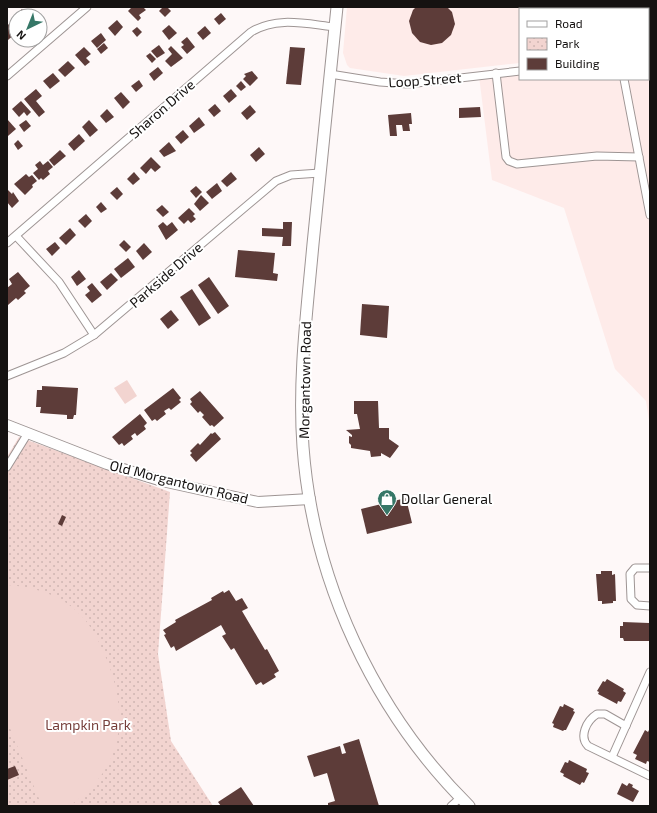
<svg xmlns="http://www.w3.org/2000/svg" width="657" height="813" viewBox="0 0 657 813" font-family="'Exo 2',sans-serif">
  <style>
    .built { fill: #feebe9 }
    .park { fill: url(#park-dots) }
    .pitch { fill: #f2d4d0 }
    .building { fill: #5d3c39 }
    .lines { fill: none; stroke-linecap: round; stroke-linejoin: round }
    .street-casing { stroke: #9e9594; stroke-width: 9 }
    .secondary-casing { stroke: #9e9594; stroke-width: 12 }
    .primary-casing { stroke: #9e9594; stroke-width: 13 }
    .street { stroke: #fff; stroke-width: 7 }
    .secondary { stroke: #fff; stroke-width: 10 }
    .primary { stroke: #fff; stroke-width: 11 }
    .labels { text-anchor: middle; stroke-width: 4; stroke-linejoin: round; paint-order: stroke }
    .street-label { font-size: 14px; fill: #151211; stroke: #fff }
    .poi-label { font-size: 14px; fill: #151211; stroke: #fff; text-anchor: start }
    .park-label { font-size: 14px; fill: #763e3a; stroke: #fff }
  </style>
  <defs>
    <pattern id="park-dots" width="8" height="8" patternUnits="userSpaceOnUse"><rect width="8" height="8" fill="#f2d4d0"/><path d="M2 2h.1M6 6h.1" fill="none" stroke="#cfb5b2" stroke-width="1.8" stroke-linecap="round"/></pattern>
  </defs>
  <rect width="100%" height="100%" fill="#fef8f8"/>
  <g class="built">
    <polygon points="347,7 650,7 650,49 648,49 648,9 520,9 520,63 404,76 350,68 347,65 343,53"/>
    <polygon points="648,57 650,57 650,427 646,401 615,369 564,208 492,180 479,76 520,71 520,79 648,79"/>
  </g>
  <polygon class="park" points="19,437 170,492 158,654 171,741 213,806 7,806 7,457"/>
  <g class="pitch">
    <polygon points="127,380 137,396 125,404 114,388"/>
    <path d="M7,585C30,586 54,593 72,607C87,619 96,634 103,651C123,694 129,745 95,783C88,790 77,803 67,806C60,808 49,806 42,806L7,721Z"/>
  </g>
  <g class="building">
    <polygon points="132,7 143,7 146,10 139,15 141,18 138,21 128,11"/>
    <polygon points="163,7 167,7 171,11 165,17 159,11"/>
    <polygon points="416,7 447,7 452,12 455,24 451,35 442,43 431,45 420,42 412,33 409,21 413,10"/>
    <polygon points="22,9 25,12 27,10 31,16 20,16 21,15 19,12"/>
    <polygon points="221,13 226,19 219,25 214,19"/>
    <polygon points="117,20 123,27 115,36 108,28"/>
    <polygon points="10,23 16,30 16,33 8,40 7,26"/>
    <polygon points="169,25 177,33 169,40 162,31"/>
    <polygon points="205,26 211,33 203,40 197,33"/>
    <polygon points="137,27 142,32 137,37 132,31"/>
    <polygon points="101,33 106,40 97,48 91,41"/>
    <polygon points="187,37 195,47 187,54 181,47 184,45 181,42"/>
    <polygon points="104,43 108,48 101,54 97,49"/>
    <polygon points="159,45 165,53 157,58 151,51"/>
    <polygon points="171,46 183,58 171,67 165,61 172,54 168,49"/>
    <polygon points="84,47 91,54 86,58 90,62 85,66 75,55"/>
    <polygon points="290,47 305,48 301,85 286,84"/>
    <polygon points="150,53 156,59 152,63 146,56"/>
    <polygon points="68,61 75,68 65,77 58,70"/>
    <polygon points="158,67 163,73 154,81 149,74"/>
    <polygon points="252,71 258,78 250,86 243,79 246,76 244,74"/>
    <polygon points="53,73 60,81 50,89 43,81"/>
    <polygon points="139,80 143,86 136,92 131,86"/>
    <polygon points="241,81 246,87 241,91 236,86"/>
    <polygon points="36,89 42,96 36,101 45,112 39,117 24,99"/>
    <polygon points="231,89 237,96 229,103 223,96"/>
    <polygon points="121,92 130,102 123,109 114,98"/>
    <polygon points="21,101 31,112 27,116 24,112 19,117 12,109"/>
    <polygon points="215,104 221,111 214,117 208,110"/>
    <polygon points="250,105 256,112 247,120 241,113"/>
    <polygon points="480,107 481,117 459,118 459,108"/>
    <polygon points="107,109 114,117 106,123 100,116"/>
    <polygon points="411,113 412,124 409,124 410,131 403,131 402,125 396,125 397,136 390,136 388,115"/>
    <polygon points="199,117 205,125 194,133 189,126"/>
    <polygon points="7,119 16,129 8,136 7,135"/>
    <polygon points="26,120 31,126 24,132 19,125"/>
    <polygon points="89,120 98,130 90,137 82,127"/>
    <polygon points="183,130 189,137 181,144 175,137"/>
    <polygon points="79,134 85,141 74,151 68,144"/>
    <polygon points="18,140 23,146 18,150 14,144"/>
    <polygon points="169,142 176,151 164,157 159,151"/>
    <polygon points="259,147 265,154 256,162 250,155"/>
    <polygon points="60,150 66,156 54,166 49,160"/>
    <polygon points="151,157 161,167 155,172 151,168 146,174 140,168"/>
    <polygon points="40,161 43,165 48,161 53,167 48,171 50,174 43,180 41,178 39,180 33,173 38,169 35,165"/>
    <polygon points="134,172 140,179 133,185 127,179"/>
    <polygon points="231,172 237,179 227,187 221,181"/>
    <polygon points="26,174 29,177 32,175 37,181 32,185 33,187 25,195 14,184"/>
    <polygon points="217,183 222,191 212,199 206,192"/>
    <polygon points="196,186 202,192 196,198 190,191"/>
    <polygon points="117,187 123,194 117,200 110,193"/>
    <polygon points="7,189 12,194 13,192 19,201 12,208 7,202"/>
    <polygon points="201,195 209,203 200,211 194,204"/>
    <polygon points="101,202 107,209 101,213 96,207"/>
    <polygon points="162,205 169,212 163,217 156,210"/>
    <polygon points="189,208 195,214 193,216 196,219 191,223 188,220 184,224 178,218"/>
    <polygon points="86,214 92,221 85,228 78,221"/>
    <polygon points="163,222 167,226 172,222 178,230 166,240 158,226"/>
    <polygon points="283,222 292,222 291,246 282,246 283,237 262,236 262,228 283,229"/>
    <polygon points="70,228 76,235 66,245 59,238"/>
    <polygon points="124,240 131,247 126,252 119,245"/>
    <polygon points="55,242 60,248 52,256 46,249"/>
    <polygon points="144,243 152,252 143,260 136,251"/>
    <polygon points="238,250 275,253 273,273 278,274 277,281 235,277"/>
    <polygon points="128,258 135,267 121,278 114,269"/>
    <polygon points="79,270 86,279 77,286 71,277"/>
    <polygon points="18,272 30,286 24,291 26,293 18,300 16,298 8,305 7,288 12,284 9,279"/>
    <polygon points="111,273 118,280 107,290 100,282"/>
    <polygon points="209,277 229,306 218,314 198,285"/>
    <polygon points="92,283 102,295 92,303 85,295 90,291 87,287"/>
    <polygon points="192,289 211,318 199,326 180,297"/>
    <polygon points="362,304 389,306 387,338 360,335"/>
    <polygon points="171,310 179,320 168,329 160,319"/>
    <polygon points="42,386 78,388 76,415 74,415 73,419 67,419 67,415 40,413 41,407 36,407 37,390 42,390"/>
    <polygon points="173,388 181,398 179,400 181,402 171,410 169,408 164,411 166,414 157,421 155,419 152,421 144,410"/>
    <polygon points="200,391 224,418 214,427 212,425 210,426 202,417 204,415 200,411 198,413 190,404 192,402 190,399"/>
    <polygon points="354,401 378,401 379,428 389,428 389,439 399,446 390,458 381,453 381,456 371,457 370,451 351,448 351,445 349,443 349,436 352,437 352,435 346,430 360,429 357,414 354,414"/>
    <polygon points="140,414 147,423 144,426 146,429 137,436 135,433 131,436 133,439 124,446 122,443 119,445 112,437"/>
    <polygon points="215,432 221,439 196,462 190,455 192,453 190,451 198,443 200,445 211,433 212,434"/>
    <polygon points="406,498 412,523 367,534 361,509"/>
    <polygon points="62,515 66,517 62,526 58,524"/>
    <polygon points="601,571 612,571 612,575 615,574 616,601 613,601 613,603 602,604 602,601 598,601 596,574 601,574"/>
    <polygon points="229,590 236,601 242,598 248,608 242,611 265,650 267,649 279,671 274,674 276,677 263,685 261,682 256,685 234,648 231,650 222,636 226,634 221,625 176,651 174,646 171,648 164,635 166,634 163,630 176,622 175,620 212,600 211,598 223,591 224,593"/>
    <polygon points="623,622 649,623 650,641 624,641 623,638 620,638 620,626 623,626"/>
    <polygon points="607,679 624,689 623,691 626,693 621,702 618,701 617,704 598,694 599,692 597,691 603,681 605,682"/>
    <polygon points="564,704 574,709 573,711 575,712 566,730 564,730 563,731 553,727 554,724 552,723 560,706 563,707"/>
    <polygon points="650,728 650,762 647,761 646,764 635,759 637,755 633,753 645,730 648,732"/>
    <polygon points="359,739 379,806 328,806 328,803 335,801 327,773 314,777 307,756 340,746 342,754 346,753 343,744"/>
    <polygon points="569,760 587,769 586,772 589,773 584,783 582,782 580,785 563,776 564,774 560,772 565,762 568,763"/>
    <polygon points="15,766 19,775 7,780 7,769"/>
    <polygon points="622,783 627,786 629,783 633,785 632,787 639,791 633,802 617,794"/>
    <polygon points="241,787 254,806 221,806 218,802"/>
  </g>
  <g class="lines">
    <g class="street-casing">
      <g id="street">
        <polyline points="648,57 650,57"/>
        <polyline points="496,73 506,157 509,161 517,164 597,156 639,157"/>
        <polyline points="330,74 380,82 408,84 520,71"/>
        <polyline points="7,76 87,7"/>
        <polyline points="624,79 650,215"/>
        <polyline points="16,236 59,282 94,335"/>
        <path d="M7,243L251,32C277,16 306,24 335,27"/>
        <polyline points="7,376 64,353 94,335 276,181 291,175 320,173"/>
        <polyline points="7,467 28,433"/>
        <polyline points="650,568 635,568 630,574 631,599 637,605 650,606"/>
        <path d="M626,726L605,714H597C586,721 579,737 588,746L650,776"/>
        <polyline points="612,757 650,672"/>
        <polyline points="451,806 460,798"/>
      </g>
    </g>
    <g class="secondary-casing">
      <polyline id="secondary" points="7,425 107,464 162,481 258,502 310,499"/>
    </g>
    <g class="primary-casing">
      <path id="primary" d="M337,7C329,86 321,165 313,244C307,311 298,379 303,447C313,581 374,712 469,806"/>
    </g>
    <use href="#street" class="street"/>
    <use href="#secondary" class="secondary"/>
    <use href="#primary" class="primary"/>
  </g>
  <defs>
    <g id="shop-pin" transform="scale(1)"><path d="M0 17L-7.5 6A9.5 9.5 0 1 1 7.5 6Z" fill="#367767" stroke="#fff"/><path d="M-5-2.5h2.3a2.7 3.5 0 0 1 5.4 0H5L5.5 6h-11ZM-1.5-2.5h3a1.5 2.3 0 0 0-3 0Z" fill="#fff"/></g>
  </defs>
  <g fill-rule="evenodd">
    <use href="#shop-pin" x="387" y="499"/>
  </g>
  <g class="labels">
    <g class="street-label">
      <text transform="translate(425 80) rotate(-4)" y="5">Loop Street</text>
      <text transform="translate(162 109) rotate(-41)" y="5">Sharon Drive</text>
      <text transform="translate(166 275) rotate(-41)" y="5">Parkside Drive</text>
      <text transform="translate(305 380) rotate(-89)" y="5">Morgantown Road</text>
      <text transform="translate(179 482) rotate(14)" y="5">Old Morgantown Road</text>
    </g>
    <g class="poi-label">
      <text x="401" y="504">Dollar General</text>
    </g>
    <g class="park-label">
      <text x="88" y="730">Lampkin Park</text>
    </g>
  </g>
  <rect width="657" height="813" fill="none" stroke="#151211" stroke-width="16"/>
  <rect x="519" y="8" width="130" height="72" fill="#ffffff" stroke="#a1a0a0"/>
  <rect x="527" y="21" width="20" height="6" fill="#ffffff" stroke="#a1a0a0"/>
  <text x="555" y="28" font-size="12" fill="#151211">Road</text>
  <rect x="527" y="38" width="20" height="12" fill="url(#park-dots)" stroke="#a1a0a0"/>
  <text x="555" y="48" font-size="12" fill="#151211">Park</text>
  <rect x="527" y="58" width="20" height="12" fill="#5d3c39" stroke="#a1a0a0"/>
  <text x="555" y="68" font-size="12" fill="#151211">Building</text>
  <g transform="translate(28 28) rotate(223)"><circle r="19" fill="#ffffff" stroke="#a1a0a0"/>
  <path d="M0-3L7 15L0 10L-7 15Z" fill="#367767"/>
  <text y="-6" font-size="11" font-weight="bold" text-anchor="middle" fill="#151211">N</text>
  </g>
</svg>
